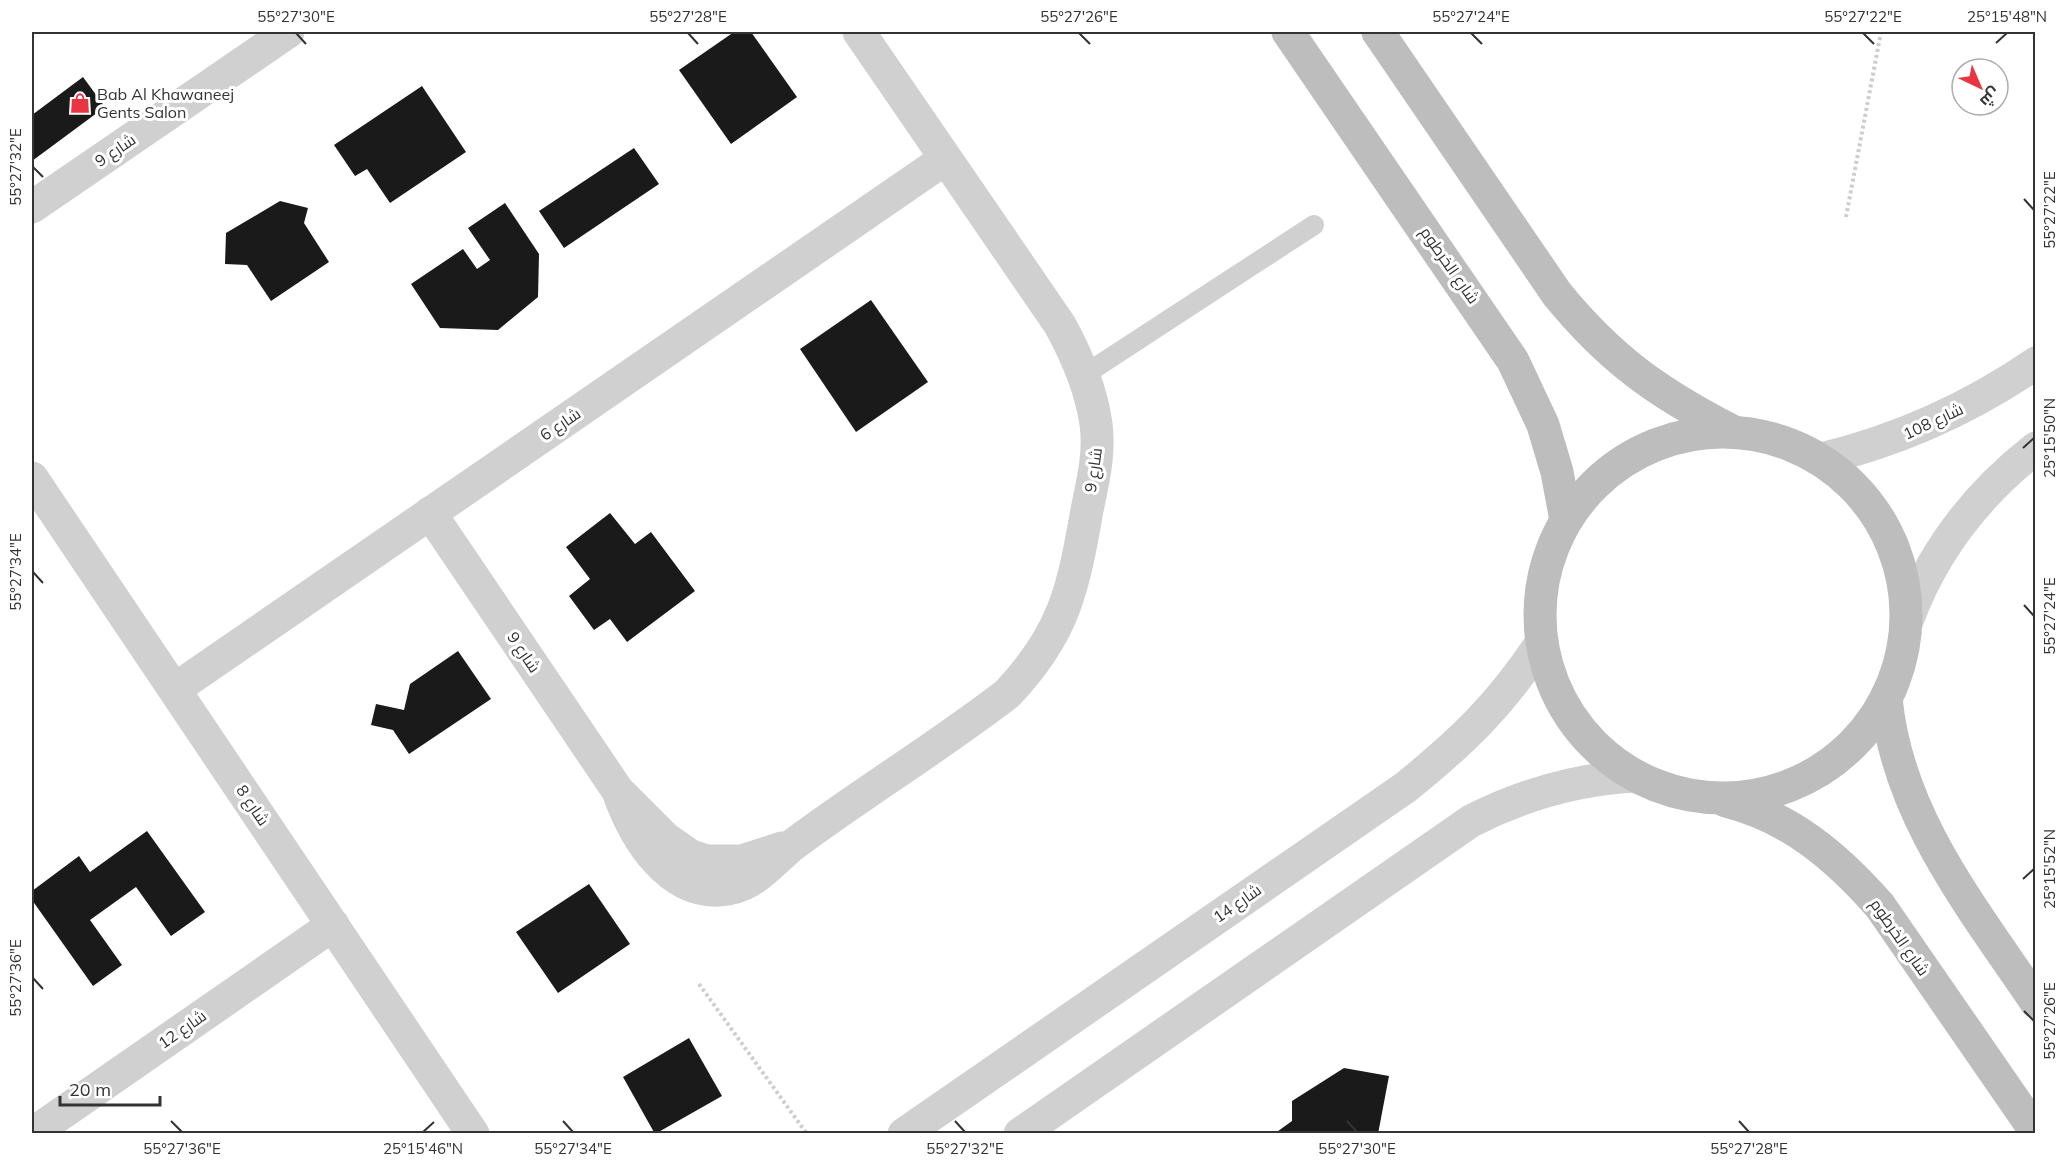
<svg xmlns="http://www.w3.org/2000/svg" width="2067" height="1165" viewBox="0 0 2067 1165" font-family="Mulish,Cairo,sans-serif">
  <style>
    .building { fill: #1a1a1a }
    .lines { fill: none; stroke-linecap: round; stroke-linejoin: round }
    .path { stroke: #cdcdcd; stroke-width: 4; stroke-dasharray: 3 3; stroke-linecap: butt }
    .service { stroke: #d0d0d0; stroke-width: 20 }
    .minor { stroke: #d0d0d0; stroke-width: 33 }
    .tertiary { stroke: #d0d0d0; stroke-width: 33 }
    .secondary { stroke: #bdbdbd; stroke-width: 33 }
    .ticks { fill: none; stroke: #333; stroke-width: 2 }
    .labels { text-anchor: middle; stroke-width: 6; stroke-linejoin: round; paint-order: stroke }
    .poi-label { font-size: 16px; fill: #333; stroke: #fff; text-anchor: start }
    .street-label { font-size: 16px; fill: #333; stroke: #fff }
    .neatline { fill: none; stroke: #333; stroke-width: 2 }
    .ticks-label { font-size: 15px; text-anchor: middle; fill: #333 }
  </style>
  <rect width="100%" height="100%" fill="#fff"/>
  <g class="building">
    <polygon points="734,32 751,32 797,97 731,144 679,70"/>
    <polygon points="83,77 105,107 32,161 32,115"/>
    <polygon points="422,86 466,152 390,203 367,169 355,176 334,145"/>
    <polygon points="634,148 659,184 564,248 539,211"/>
    <polygon points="280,201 308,208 304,223 329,262 271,301 247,265 225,264 226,233"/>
    <polygon points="505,203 539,254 538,297 498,330 440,328 411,284 463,249 477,269 490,260 468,228"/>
    <polygon points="871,300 928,382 856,432 800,349"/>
    <polygon points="610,513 635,544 651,532 695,591 627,642 610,619 594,630 569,596 590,579 566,547"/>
    <polygon points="458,651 491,699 409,754 393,730 371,725 376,704 404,710 410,684"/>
    <polygon points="147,831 205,912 171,936 136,887 90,920 122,965 93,986 32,900 32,891 79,856 90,872"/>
    <polygon points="589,884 630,944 558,993 516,932"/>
    <polygon points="689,1038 722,1096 655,1134 623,1077"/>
    <polygon points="1344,1068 1389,1076 1378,1134 1274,1134 1292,1121 1292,1101"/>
  </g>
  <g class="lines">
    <g class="path">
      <polyline points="1846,217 1881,32"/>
      <polyline points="699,984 807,1134"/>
    </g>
    <polyline class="service" points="1084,375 1314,225"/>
    <g class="minor">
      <polyline points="32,207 288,32"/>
      <polyline points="32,478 473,1134"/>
      <polyline points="430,513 618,791 665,838 691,856 707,861 742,861 782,848"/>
      <polyline points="175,689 945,159"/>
      <path d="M618,791C634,837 670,899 728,889C757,884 772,861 794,844C864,792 938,747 1007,694C1065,633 1073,589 1087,510C1093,481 1100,453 1096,424C1091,388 1077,356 1060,325L859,32"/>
      <polyline points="32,1134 333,925"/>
      <path d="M904,1134L1406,787C1464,740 1500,705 1542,642"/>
      <path d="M1020,1134L1471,821C1524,794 1576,779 1635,776"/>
    </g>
    <g class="tertiary">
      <path d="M1821,459C1900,440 1969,409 2036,363"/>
      <path d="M1907,621C1933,550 1977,494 2036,448"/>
    </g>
    <g class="secondary">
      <polyline points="1288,32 1513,361 1543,425 1557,472 1566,520"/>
      <path d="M1378,32L1557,294C1610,359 1658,393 1732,431"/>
      <circle cx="1723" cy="615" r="183"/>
      <path d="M1886,698C1897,815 1972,907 2036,1002"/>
      <path d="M1726,801C1790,817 1837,857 1880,906L2036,1132"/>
    </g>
  </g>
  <path class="ticks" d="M296,33L306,44M688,33L698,44M1079,33L1090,44M1471,33L1482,44M1863,33L1874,44M1996,43L2007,33M33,167L43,177M2024,199L2034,210M2023,448L2034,438M33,572L43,583M2024,605L2034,616M2023,879L2034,869M33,978L43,989M2024,1011L2034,1021M171,1121L182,1132M563,1121L573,1132M955,1121L965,1132M1347,1121L1357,1132M1739,1121L1749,1132M423,1132L434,1122"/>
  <defs>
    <g id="shop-bare" transform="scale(1.62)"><path d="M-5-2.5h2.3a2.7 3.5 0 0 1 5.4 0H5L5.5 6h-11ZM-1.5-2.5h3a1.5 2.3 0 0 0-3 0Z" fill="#ea3442" stroke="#fff" stroke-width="2.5" paint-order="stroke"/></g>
  </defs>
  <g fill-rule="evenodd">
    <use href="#shop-bare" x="80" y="103"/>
  </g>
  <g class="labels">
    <g class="poi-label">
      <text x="97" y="100">Bab Al Khawaneej<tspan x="97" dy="18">Gents Salon</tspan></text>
    </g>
    <g class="street-label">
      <text transform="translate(115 150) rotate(-34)" y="6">شارع 9</text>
      <text transform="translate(1450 265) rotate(55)" y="6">شارع الخرطوم</text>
      <text transform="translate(1933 421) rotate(-25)" y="6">شارع 108</text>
      <text transform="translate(560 424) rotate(-34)" y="6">شارع 6</text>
      <text transform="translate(1093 470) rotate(-82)" y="6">شارع 9</text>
      <text transform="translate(524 652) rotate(56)" y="6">شارع 9</text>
      <text transform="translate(253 805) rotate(56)" y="6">شارع 8</text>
      <text transform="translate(1237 903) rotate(-35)" y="6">شارع 14</text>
      <text transform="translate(1900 937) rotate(55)" y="6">شارع الخرطوم</text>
      <text transform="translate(182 1029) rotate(-35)" y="6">شارع 12</text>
    </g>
  </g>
  <rect width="2067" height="1165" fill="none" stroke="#ffffff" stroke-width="66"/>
  <g transform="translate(1980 87) rotate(136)"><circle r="28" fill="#ffffff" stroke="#adadad" stroke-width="1.5"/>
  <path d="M0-4.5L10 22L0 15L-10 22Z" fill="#ea3442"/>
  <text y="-9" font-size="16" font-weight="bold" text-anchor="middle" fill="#333333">ش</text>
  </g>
  <path d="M60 1096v9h100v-9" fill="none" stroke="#333333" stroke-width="3"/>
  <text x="69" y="1096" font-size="18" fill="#333333" stroke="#ffffff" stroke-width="4.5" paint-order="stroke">20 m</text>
  <rect x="33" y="33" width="2001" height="1099" class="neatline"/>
  <g class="ticks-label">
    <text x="296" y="22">55°27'30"E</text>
    <text x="688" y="22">55°27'28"E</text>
    <text x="1079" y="22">55°27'26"E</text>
    <text x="1471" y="22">55°27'24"E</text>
    <text x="1863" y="22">55°27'22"E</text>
    <text x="2007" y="22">25°15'48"N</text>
    <text transform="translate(16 167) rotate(-90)" y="5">55°27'32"E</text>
    <text transform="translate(2050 210) rotate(-90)" y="5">55°27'22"E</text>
    <text transform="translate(2050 438) rotate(-90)" y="5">25°15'50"N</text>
    <text transform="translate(16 572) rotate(-90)" y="5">55°27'34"E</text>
    <text transform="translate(2050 616) rotate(-90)" y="5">55°27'24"E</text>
    <text transform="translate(2050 869) rotate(-90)" y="5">25°15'52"N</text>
    <text transform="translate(16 978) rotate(-90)" y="5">55°27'36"E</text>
    <text transform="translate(2050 1021) rotate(-90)" y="5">55°27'26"E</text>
    <text x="182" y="1154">55°27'36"E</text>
    <text x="423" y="1154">25°15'46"N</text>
    <text x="573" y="1154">55°27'34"E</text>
    <text x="965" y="1154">55°27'32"E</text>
    <text x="1357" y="1154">55°27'30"E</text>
    <text x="1749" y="1154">55°27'28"E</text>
  </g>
</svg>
